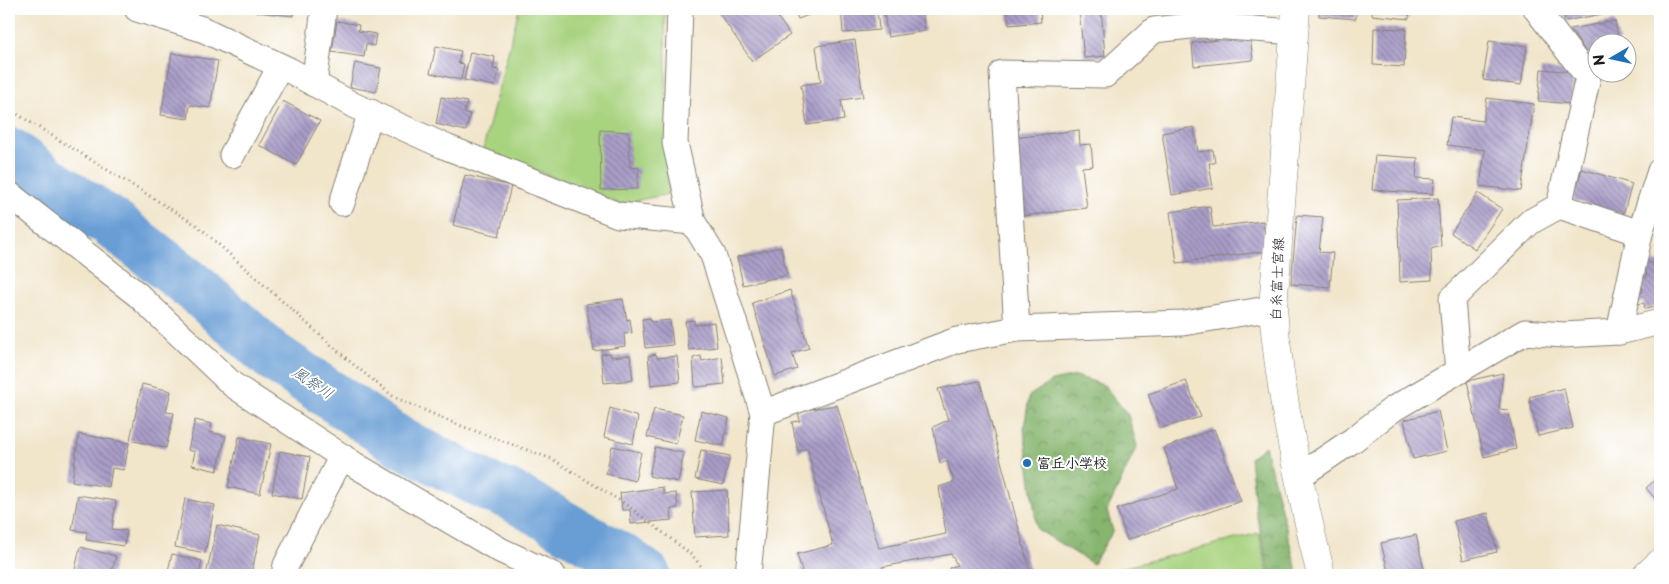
<svg xmlns="http://www.w3.org/2000/svg" width="1669" height="584" viewBox="0 0 1669 584" font-family="'Playpen Sans','Klee One',sans-serif">
  <style>
    .grass { fill: #a8d37f; stroke: #62784e }
    .forest { fill: url(#forest-crowns); stroke: #516845 }
    .lines { fill: none; stroke-linecap: round; stroke-linejoin: round }
    .river { stroke: #699ed5; stroke-width: 50 }
    .building { fill: url(#building-back-hatch) }
    .minor-casing { stroke: #868073; stroke-width: 27 }
    .tertiary-casing { stroke: #868073; stroke-width: 29 }
    .secondary-casing { stroke: #868073; stroke-width: 29 }
    .path { stroke: #868073; stroke-width: 3; stroke-dasharray: 1 4; stroke-linecap: butt }
    .minor { stroke: #fff; stroke-width: 25 }
    .tertiary { stroke: #fff; stroke-width: 28 }
    .secondary { stroke: #fff; stroke-width: 28 }
    .poi-dot { fill: #1f6fb2; stroke: #fff; stroke-width: 2 }
    .labels { text-anchor: middle; stroke-width: 4; stroke-linejoin: round; paint-order: stroke }
    .street-label { font-size: 14px; fill: #1c1c1c; stroke: #fff }
    .poi-label { font-size: 14px; font-weight: bold; fill: #1c1c1c; stroke: #fff; text-anchor: start }
    .water-label { font-size: 15px; font-style: italic; fill: #425d78; stroke: #fff }
  </style>
  <defs>
    <pattern id="forest-crowns" width="20" height="18" patternUnits="userSpaceOnUse" patternTransform="scale(1.25)"><rect width="20" height="18" fill="#86b56e"/><path d="M2 6a3 3 0 1 1 6 0M12 15a3 3 0 1 1 6 0" fill="none" stroke="#6d925a"/></pattern>
    <pattern id="building-back-hatch" width="6" height="6" patternUnits="userSpaceOnUse" patternTransform="scale(1.25)"><rect width="6" height="6" fill="#a99dc8"/><path d="M-1 5l2 2M0 0l6 6M5-1l2 2" fill="none" stroke="#897fa2"/></pattern>
  </defs>
  <rect width="100%" height="100%" fill="#fff"/>
  <filter id="ink" filterUnits="userSpaceOnUse"><feTurbulence type="fractalNoise" baseFrequency=".02" numOctaves="2"/><feDisplacementMap in="SourceGraphic" scale="10" xChannelSelector="R" yChannelSelector="G"/><feConvolveMatrix kernelMatrix="1 2 1 2 8 2 1 2 1" color-interpolation-filters="sRGB"/></filter>
  <filter id="wash" filterUnits="userSpaceOnUse"><feTurbulence type="fractalNoise" baseFrequency=".0096" numOctaves="4" result="noise"/><feDisplacementMap in="SourceGraphic" scale="20" xChannelSelector="R" yChannelSelector="G"/><feGaussianBlur stdDeviation="1.12" result="paint"/><feColorMatrix in="noise" values="0 0 0 0 0 0 0 0 0 0 0 0 0 0 0 0 0 1.4 0 .05"/><feComposite in="paint" operator="in"/></filter>
  <g filter="url(#wash)">
    <rect width="100%" height="100%" fill="#f1e5ca"/>
    <g class="grass">
      <polygon points="519,9 665,9 668,194 620,204 483,149"/>
      <polygon points="1259,533 1268,575 1094,575"/>
    </g>
    <g class="forest">
      <polygon points="1076,376 1104,385 1128,415 1137,446 1107,511 1113,531 1093,564 1037,529 1024,429 1029,396 1052,381"/>
      <polygon points="1265,446 1298,575 1270,575 1256,513 1250,458"/>
    </g>
    <g class="lines">
      <polyline class="river" points="9,152 54,185 90,208 94,215 105,218 195,288 271,355 400,442 493,489 510,495 628,562 646,575"/>
    </g>
    <g id="blocks">
      <g class="building">
        <polygon points="256,9 294,9 293,16 256,12"/>
        <polygon points="719,9 772,9 790,35 752,61 717,10"/>
        <polygon points="794,9 825,9 798,19"/>
        <polygon points="841,9 877,9 879,30 843,33"/>
        <polygon points="883,9 922,9 925,31 888,37"/>
        <polygon points="1007,9 1040,9 1041,22 1009,25"/>
        <polygon points="1101,9 1105,56 1084,58 1079,10"/>
        <polygon points="1319,9 1356,9 1356,19 1319,16"/>
        <polygon points="1372,9 1410,9 1409,19 1372,15"/>
        <polygon points="1563,9 1612,9 1613,12 1565,21"/>
        <polygon points="337,21 359,25 358,31 376,34 374,46 366,44 364,57 332,52"/>
        <polygon points="1615,21 1619,42 1596,42 1596,60 1592,61 1570,29"/>
        <polygon points="1374,28 1406,29 1404,67 1373,65"/>
        <polygon points="1250,36 1253,60 1194,66 1192,43"/>
        <polygon points="855,40 863,97 841,100 844,120 807,125 801,85 821,82 816,46"/>
        <polygon points="1489,41 1527,46 1521,85 1483,80"/>
        <polygon points="436,46 461,51 458,63 464,64 461,80 430,73"/>
        <polygon points="470,52 495,57 493,69 499,70 495,86 464,80"/>
        <polygon points="172,53 218,61 210,108 190,105 188,119 161,115"/>
        <polygon points="355,63 381,68 376,92 350,87"/>
        <polygon points="1541,69 1574,72 1571,104 1538,101"/>
        <polygon points="441,97 467,102 464,113 470,114 466,131 436,124"/>
        <polygon points="1487,98 1534,104 1521,191 1480,186 1485,150 1447,145 1451,117 1483,121"/>
        <polygon points="283,101 320,121 296,165 259,145"/>
        <polygon points="1194,127 1198,152 1213,150 1215,163 1209,163 1213,188 1172,195 1162,133"/>
        <polygon points="600,130 629,132 630,167 639,168 637,189 601,190"/>
        <polygon points="1079,130 1080,145 1091,144 1093,166 1082,167 1087,208 1024,216 1014,138"/>
        <polygon points="1375,155 1418,158 1416,178 1435,179 1433,194 1372,190"/>
        <polygon points="1582,169 1632,184 1623,215 1573,200"/>
        <polygon points="465,175 511,186 499,236 453,225"/>
        <polygon points="1478,193 1502,209 1475,249 1451,233"/>
        <polygon points="1438,198 1441,246 1431,249 1432,280 1400,282 1397,200"/>
        <polygon points="1210,206 1213,227 1263,221 1267,251 1177,263 1170,212"/>
        <polygon points="1297,215 1323,217 1319,252 1333,253 1330,287 1291,284"/>
        <polygon points="781,247 787,275 743,285 737,257"/>
        <polygon points="1660,261 1660,306 1645,309 1644,303 1637,304 1635,294 1643,292 1641,278 1647,277 1645,264"/>
        <polygon points="790,290 809,348 792,353 797,369 775,376 752,303"/>
        <polygon points="623,299 627,320 630,319 632,333 624,334 625,346 594,351 586,304"/>
        <polygon points="650,318 651,322 670,320 673,345 645,348 642,319"/>
        <polygon points="694,320 695,325 714,322 717,347 689,350 685,321"/>
        <polygon points="610,353 611,357 630,355 633,380 604,383 601,354"/>
        <polygon points="656,354 657,358 677,356 680,382 651,385 648,356"/>
        <polygon points="701,356 702,361 722,357 725,384 695,387 693,358"/>
        <polygon points="1503,373 1499,409 1508,410 1516,449 1484,457 1467,381"/>
        <polygon points="980,381 1031,575 951,575 949,568 957,565 951,554 882,567 885,575 803,575 797,554 833,545 807,448 798,452 792,422 800,421 798,411 837,405 879,548 946,534 939,487 954,482 947,461 940,464 933,427 948,420 938,389"/>
        <polygon points="1186,381 1201,417 1161,428 1148,394"/>
        <polygon points="142,384 171,391 166,412 174,413 166,448 130,440"/>
        <polygon points="1564,388 1573,428 1538,436 1529,397"/>
        <polygon points="610,408 638,417 633,444 604,437"/>
        <polygon points="654,409 683,415 676,444 647,437"/>
        <polygon points="701,411 729,418 723,446 695,440"/>
        <polygon points="1438,411 1447,451 1413,459 1404,420"/>
        <polygon points="195,420 212,424 210,432 226,436 217,471 192,465 195,452 188,450"/>
        <polygon points="1214,429 1241,501 1127,540 1117,509 1178,489 1164,448"/>
        <polygon points="79,434 129,443 124,470 112,468 109,487 72,481"/>
        <polygon points="239,437 271,444 260,494 228,487"/>
        <polygon points="612,446 641,452 635,481 606,474"/>
        <polygon points="655,447 684,453 678,482 649,476"/>
        <polygon points="701,450 730,456 723,485 695,479"/>
        <polygon points="280,451 310,457 302,499 272,493"/>
        <polygon points="1660,475 1660,504 1646,488"/>
        <polygon points="663,487 663,494 676,493 678,508 671,509 672,520 631,524 630,510 622,510 620,493"/>
        <polygon points="727,490 729,535 695,537 692,492"/>
        <polygon points="78,495 116,501 112,529 127,531 124,546 86,540 87,532 72,530"/>
        <polygon points="185,499 215,505 205,553 175,547"/>
        <polygon points="1488,513 1497,552 1463,560 1454,521"/>
        <polygon points="217,525 260,535 251,575 206,575"/>
        <polygon points="1416,535 1425,574 1389,575 1381,543"/>
        <polygon points="80,547 116,556 111,575 74,575"/>
        <polygon points="172,554 202,561 199,575 167,575"/>
      </g>
    </g>
  </g>
  <g filter="url(#ink)">
    <use href="#blocks" fill-opacity="0" stroke="#868073" stroke-width="1"/>
    <g class="lines">
      <g class="minor-casing">
        <g id="minor">
          <polyline points="137,9 202,29 289,70 355,106 446,147 618,215 693,222"/>
          <polyline points="680,9 675,143 693,222 713,255 763,413 748,575"/>
          <polyline points="1536,9 1588,77 1559,206"/>
          <polyline points="314,84 324,9"/>
          <polyline points="232,155 280,67"/>
          <polyline points="9,194 138,295 233,385 355,465 500,550 553,575"/>
          <polyline points="342,203 371,112"/>
          <polyline points="1017,329 1002,73 1105,75 1154,30 1199,25 1294,32"/>
          <polyline points="1619,332 1640,233 1660,171"/>
          <polyline points="1458,372 1452,299 1530,222 1559,206 1640,233"/>
          <polyline points="763,413 957,340 1017,329 1183,323 1273,308"/>
          <polyline points="1298,477 1353,440 1393,409 1525,332 1563,335 1619,332 1660,322"/>
          <polyline points="284,575 286,565 342,456"/>
        </g>
      </g>
      <g class="tertiary-casing">
        <polyline id="tertiary" points="1647,575 1660,563"/>
      </g>
      <g class="secondary-casing">
        <path id="secondary" d="M1296,9L1273,308C1280,399 1300,487 1321,575"/>
      </g>
      <polyline class="path" points="9,109 198,226 348,360 394,397 456,424 552,459 627,505 692,555 708,575"/>
      <use href="#minor" class="minor"/>
      <use href="#tertiary" class="tertiary"/>
      <use href="#secondary" class="secondary"/>
    </g>
  </g>
  <circle class="poi-dot" cx="1027" cy="463" r="5"/>
  <g class="labels">
    <g class="street-label">
      <text transform="translate(1277 279) rotate(-88)" y="5">白糸富士宮線</text>
    </g>
    <g class="poi-label">
      <text x="1037" y="468">富丘小学校</text>
    </g>
    <g class="water-label">
      <text transform="translate(313 383) rotate(34)" y="5">風祭川</text>
    </g>
  </g>
  <rect width="1669" height="584" fill="none" stroke="#fff" stroke-width="30"/>
  <g transform="translate(1612 58) rotate(261)"><circle r="24" fill="#ffffff" stroke="#a4a4a4"/>
  <path d="M0-4L9 19L0 12L-9 19Z" fill="#1f6fb2"/>
  <text y="-8" font-size="14" font-weight="bold" text-anchor="middle" fill="#1c1c1c">N</text>
  </g>
</svg>
